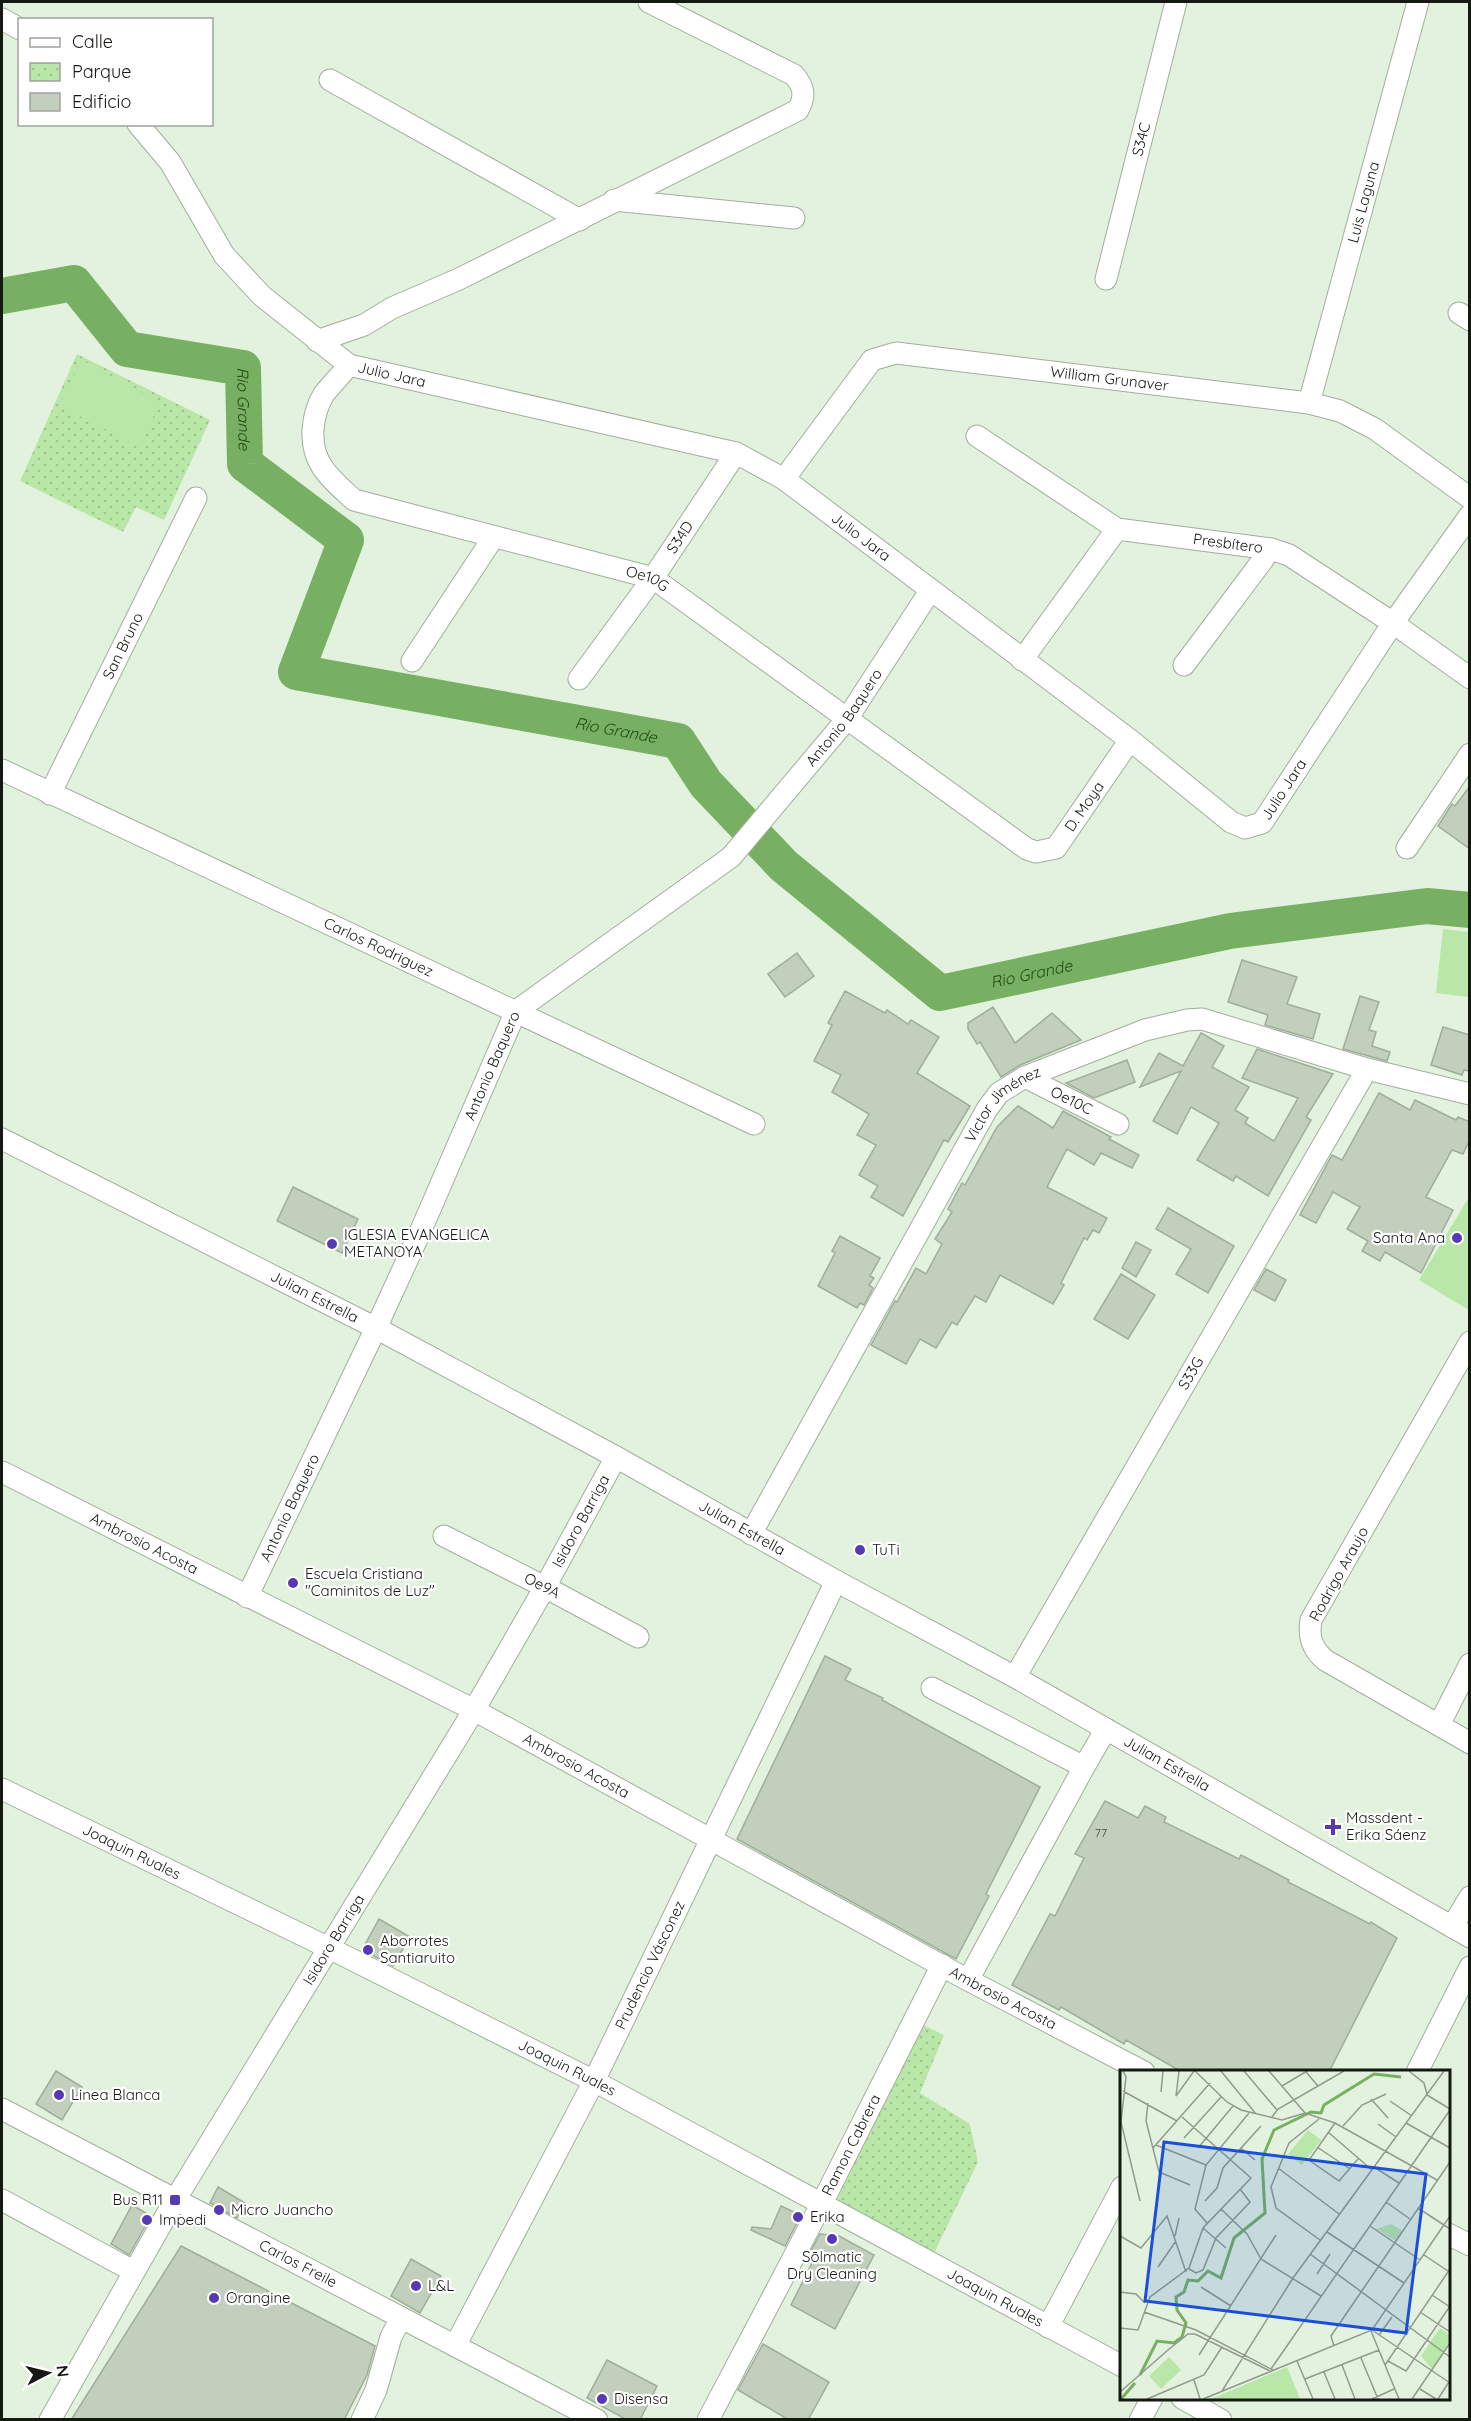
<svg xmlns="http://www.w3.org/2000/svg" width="1471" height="2421" viewBox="0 0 1471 2421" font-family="Quicksand,sans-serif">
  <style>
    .park { fill: url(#park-dots) }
    .pitch { fill: #b8e7a7 }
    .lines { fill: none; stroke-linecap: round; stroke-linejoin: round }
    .river { stroke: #77b063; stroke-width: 36 }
    .building { fill: #c1cfbc; stroke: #9fad9b; stroke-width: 1.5 }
    .minor-casing { stroke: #a1ae9c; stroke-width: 23 }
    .minor { stroke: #fff; stroke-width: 21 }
    .poi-dot { fill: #563ab2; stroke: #fff; stroke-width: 2 }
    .labels { text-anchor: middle; stroke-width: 4.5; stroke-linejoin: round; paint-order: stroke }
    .number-label { font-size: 12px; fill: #3f463c }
    .street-label { font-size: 15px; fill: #141912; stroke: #fff }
    .poi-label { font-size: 15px; fill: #141912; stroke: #fff; text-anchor: start }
    .water-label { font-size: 16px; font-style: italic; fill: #234913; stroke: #fff }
    .inset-river { fill: none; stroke: #77b063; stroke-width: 3 }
    .inset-road { fill: none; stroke: #909b8c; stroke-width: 1.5 }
    .view { fill: #1d4ed8; fill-opacity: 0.15; stroke: #1d4ed8; stroke-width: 3 }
    .inset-edge { fill: none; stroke: #141912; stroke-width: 3 }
  </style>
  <defs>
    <pattern id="park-dots" width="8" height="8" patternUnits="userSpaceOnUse" patternTransform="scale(1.5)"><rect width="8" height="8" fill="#b8e7a7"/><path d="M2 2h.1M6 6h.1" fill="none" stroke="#9dc68f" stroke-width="1.8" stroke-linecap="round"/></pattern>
  </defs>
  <rect width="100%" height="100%" fill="#e3f2de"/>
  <g class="park">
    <polygon points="77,354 210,420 164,520 136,507 123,532 20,481"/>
    <polygon points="921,2024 944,2035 920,2093 970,2124 978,2162 925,2272 827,2220"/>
  </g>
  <g class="pitch">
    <polygon points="82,360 159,402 141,448 59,405"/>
    <polygon points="1443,929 1469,932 1469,997 1436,993"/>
    <polygon points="1469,1197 1469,1310 1419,1280"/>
  </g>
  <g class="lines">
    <path class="river" id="s1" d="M2,296L74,283L127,349L243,368L245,464L346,540L296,672L678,741L706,784L784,866L940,993L1230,931L1427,906L1470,910"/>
  </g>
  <g class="building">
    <polygon points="1470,786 1470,849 1438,826 1452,804 1455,806"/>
    <polygon points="797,953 814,976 785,997 768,974"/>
    <polygon points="1242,960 1297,977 1287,1004 1320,1014 1313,1039 1265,1025 1268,1015 1228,1002"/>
    <polygon points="845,991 885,1013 887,1010 908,1024 911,1020 939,1037 917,1073 970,1106 948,1142 944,1140 903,1216 871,1197 878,1186 859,1175 876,1145 857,1135 869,1114 832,1092 841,1075 814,1061 832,1025 828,1023"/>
    <polygon points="1360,996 1379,1002 1369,1030 1376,1032 1372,1046 1390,1052 1387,1061 1343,1049"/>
    <polygon points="993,1007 1015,1043 1052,1013 1081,1040 1020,1065 1001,1077 980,1042 977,1044 968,1029 968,1023"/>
    <polygon points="1443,1027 1470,1035 1470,1071 1464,1070 1462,1075 1431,1065"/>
    <polygon points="1201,1033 1224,1046 1212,1067 1249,1087 1235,1110 1248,1118 1245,1123 1274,1141 1298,1098 1242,1078 1257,1049 1333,1074 1306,1117 1311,1120 1268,1196 1236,1176 1233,1181 1197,1160 1219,1123 1191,1107 1177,1134 1153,1121 1181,1071 1140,1087 1159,1053 1183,1066"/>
    <polygon points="1127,1060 1135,1082 1094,1098 1066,1083"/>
    <polygon points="1379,1093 1410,1110 1415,1100 1456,1120 1458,1117 1470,1122 1470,1139 1463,1154 1452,1150 1426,1197 1453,1210 1421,1273 1385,1252 1380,1261 1362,1251 1368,1241 1347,1229 1360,1207 1333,1192 1316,1223 1300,1215 1332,1155 1342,1160"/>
    <polygon points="1018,1106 1053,1128 1063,1111 1111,1137 1109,1139 1139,1155 1132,1168 1101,1153 1094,1165 1067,1149 1047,1187 1107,1218 1099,1233 1093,1230 1087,1240 1084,1238 1061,1283 1064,1285 1053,1304 1000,1275 986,1302 975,1296 957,1325 952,1322 936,1348 920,1339 906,1364 871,1345 895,1301 897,1302 916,1268 926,1274 942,1244 935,1239 952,1212 948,1209 962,1183 965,1185 997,1127"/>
    <polygon points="293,1187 358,1219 342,1253 277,1221"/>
    <polygon points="1168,1208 1234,1246 1208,1293 1176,1274 1191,1249 1156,1229"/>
    <polygon points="840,1236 880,1258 870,1276 874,1278 869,1285 873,1288 864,1305 860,1303 857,1308 818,1286 835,1253 832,1251"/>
    <polygon points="1136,1242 1151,1250 1136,1277 1122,1268"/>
    <polygon points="1266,1269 1286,1280 1275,1301 1254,1290"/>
    <polygon points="1121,1274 1155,1295 1128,1339 1094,1319"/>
    <polygon points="825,1656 851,1669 845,1680 883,1698 882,1700 1040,1787 986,1894 989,1896 956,1959 737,1839"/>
    <polygon points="1105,1801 1138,1818 1145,1806 1166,1817 1164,1822 1239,1859 1241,1855 1289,1880 1288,1882 1370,1924 1371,1922 1397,1938 1329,2072 1182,2072 1126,2040 1124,2044 1061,2007 1059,2010 1012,1985 1050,1914 1055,1916 1084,1858 1075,1854"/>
    <polygon points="379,1919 410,1937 393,1966 362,1950"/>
    <polygon points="56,2071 82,2087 62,2120 36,2104"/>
    <polygon points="218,2187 245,2203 237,2218 210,2203"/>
    <polygon points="132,2205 151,2216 129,2255 111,2244"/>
    <polygon points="781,2206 801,2215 785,2246 751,2230 752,2227 771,2229"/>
    <polygon points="820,2234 839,2236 874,2255 835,2329 791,2305 814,2259 808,2256"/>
    <polygon points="181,2246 375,2346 367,2375 344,2420 71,2420"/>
    <polygon points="411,2259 441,2276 420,2313 391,2296"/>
    <polygon points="763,2344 829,2382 808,2420 789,2420 738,2390"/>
    <polygon points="607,2360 657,2386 640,2420 627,2420 587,2398"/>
  </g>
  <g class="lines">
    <g class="minor-casing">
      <g id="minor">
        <polyline points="2,19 20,29"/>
        <polyline points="330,80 580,220"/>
        <path id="s2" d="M138,124L170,162L224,255L262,296L349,365L736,453L784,479L1130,740L1231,822L1245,828L1262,823L1393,623L1470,515"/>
        <polyline points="614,200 794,218"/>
        <path id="s3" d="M1106,279L1176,2"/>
        <polyline points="1459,313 1470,320"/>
        <path d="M317,341L364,325L392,308L459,279L798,110C806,96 804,87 794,75L649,2"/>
        <path id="s4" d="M349,365C341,375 332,384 324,394C317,405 314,417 313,430C311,464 331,479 354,500L653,578L1027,849L1036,852L1056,848L1130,740"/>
        <path id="s5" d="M1309,403L1418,2"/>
        <path id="s6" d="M977,436L1117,529L1271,549L1289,555L1393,623L1470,678"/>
        <path id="s7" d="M784,479L872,360L896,353L1309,403L1340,411L1375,429L1470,498"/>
        <polyline points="1022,660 1117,529"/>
        <polyline points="412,661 493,538"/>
        <polyline points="1184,665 1271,549"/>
        <path id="s8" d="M579,679L653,578L736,453"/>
        <path id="s9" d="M2,770L754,1124"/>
        <path id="s10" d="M50,794L196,498"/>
        <polyline points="1407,848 1470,754"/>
        <path id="s11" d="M1025,1077L1118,1124"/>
        <path id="s12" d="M2,1139L376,1328L616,1457L836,1581L1015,1677L1470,1937"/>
        <path d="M1470,1342L1311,1620C1308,1637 1312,1649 1325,1660L1470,1743"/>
        <path id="s13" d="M2,1472L474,1710L968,1980L1144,2072"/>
        <path id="s14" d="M751,1534L987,1109L999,1093L1025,1077L1145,1030L1187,1020L1202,1019L1367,1069L1470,1094"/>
        <path id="s15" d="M444,1536L545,1587L638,1637"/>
        <path id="s16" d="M247,1597L376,1328L421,1230L516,1011L731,857L847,719L930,591"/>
        <path id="s17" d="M1015,1677L1367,1069"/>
        <polyline points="932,1688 1084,1767 968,1980"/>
        <polyline points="1439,1725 1470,1664"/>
        <polyline points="1084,1767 1106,1729"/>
        <path id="s18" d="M2,1789L329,1948L594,2081L1122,2366"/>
        <polyline points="1452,1927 1470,1897"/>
        <polyline points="1417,2072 1470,1967"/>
        <path id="s19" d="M2,2109L597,2420"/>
        <polyline points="2,2200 133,2271"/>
        <polyline points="1448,2234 1470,2245"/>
        <polyline points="1048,2327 1122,2187"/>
        <path id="s20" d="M455,2346L594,2081L836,1581"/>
        <polyline points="1182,2398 1221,2420"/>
        <path id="s21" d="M50,2420L175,2200L474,1710L545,1587L616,1457"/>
        <polyline points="362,2420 376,2390 391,2337 401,2318"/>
        <path id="s22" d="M708,2420L821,2205L942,1965"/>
        <polyline points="1140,2420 1152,2398"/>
      </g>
    </g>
    <use href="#minor" class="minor"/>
  </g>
  <g class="poi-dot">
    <circle cx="1457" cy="1238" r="6"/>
    <circle cx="332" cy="1244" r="6"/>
    <circle cx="860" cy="1550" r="6"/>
    <circle cx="293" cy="1583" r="6"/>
    <path d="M1330 1818h6v6h6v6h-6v6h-6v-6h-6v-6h6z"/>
    <circle cx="368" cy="1950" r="6"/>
    <circle cx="59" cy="2095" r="6"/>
    <rect x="169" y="2194" width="12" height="12" rx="3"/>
    <circle cx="219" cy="2210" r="6"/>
    <circle cx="798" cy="2217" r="6"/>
    <circle cx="147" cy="2220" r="6"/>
    <circle cx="832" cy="2239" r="6"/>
    <circle cx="416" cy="2286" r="6"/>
    <circle cx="214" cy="2298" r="6"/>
    <circle cx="602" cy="2399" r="6"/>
  </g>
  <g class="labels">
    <g class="number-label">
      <text x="1101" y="1837">77</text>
    </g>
    <g class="street-label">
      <text dy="5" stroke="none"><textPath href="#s3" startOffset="144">S34C</textPath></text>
      <text dy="5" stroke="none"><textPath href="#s5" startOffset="208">Luis Laguna</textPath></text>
      <text dy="5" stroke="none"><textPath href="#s2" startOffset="368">Julio Jara</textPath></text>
      <text dy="5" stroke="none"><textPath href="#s7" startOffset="388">William Grunaver</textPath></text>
      <text dy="5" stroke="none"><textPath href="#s8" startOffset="174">S34D</textPath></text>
      <text dy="5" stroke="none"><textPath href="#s2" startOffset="872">Julio Jara</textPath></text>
      <text dy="5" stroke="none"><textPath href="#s6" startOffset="280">Presbítero</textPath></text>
      <text dy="5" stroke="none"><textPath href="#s4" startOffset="465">Oe10G</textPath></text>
      <text dy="5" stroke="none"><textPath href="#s10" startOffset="165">San Bruno</textPath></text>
      <text dy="5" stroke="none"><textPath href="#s16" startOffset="1089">Antonio Baquero</textPath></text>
      <text dy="5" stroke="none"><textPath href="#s2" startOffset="1412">Julio Jara</textPath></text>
      <text dy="5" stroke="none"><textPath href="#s4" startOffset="1012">D. Moya</textPath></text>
      <text dy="5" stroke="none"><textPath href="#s9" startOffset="416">Carlos Rodriguez</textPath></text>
      <text dy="5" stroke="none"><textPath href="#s16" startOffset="585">Antonio Baquero</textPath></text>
      <text dy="5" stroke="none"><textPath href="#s11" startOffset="52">Oe10C</textPath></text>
      <text dy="5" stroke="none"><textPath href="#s14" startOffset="501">Victor Jiménez</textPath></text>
      <text dy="5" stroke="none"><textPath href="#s12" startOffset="350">Julian Estrella</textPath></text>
      <text dy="5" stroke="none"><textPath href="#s17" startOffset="351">S33G</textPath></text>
      <text dy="5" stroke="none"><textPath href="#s16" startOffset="99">Antonio Baquero</textPath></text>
      <text dy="5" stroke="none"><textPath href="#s21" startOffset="1044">Isidoro Barriga</textPath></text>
      <text dy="5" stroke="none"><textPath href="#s12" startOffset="836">Julian Estrella</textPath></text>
      <text dy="5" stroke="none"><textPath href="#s13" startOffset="159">Ambrosio Acosta</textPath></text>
      <text transform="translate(1339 1574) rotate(-61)" y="5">Rodrigo Araujo</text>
      <text dy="5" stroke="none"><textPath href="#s15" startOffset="110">Oe9A</textPath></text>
      <text dy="5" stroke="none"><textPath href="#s12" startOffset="1322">Julian Estrella</textPath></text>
      <text dy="5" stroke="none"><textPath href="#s13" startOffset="645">Ambrosio Acosta</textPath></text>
      <text dy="5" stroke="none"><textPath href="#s18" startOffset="144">Joaquin Ruales</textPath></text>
      <text dy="5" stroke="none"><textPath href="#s21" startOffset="558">Isidoro Barriga</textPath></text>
      <text dy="5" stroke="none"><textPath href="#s20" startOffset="428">Prudencio Vásconez</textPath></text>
      <text dy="5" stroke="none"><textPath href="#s13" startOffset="1131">Ambrosio Acosta</textPath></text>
      <text dy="5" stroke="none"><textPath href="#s18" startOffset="630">Joaquin Ruales</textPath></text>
      <text dy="5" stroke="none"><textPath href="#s22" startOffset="310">Ramon Cabrera</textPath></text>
      <text dy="5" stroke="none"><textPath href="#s19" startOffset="334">Carlos Freile</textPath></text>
      <text dy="5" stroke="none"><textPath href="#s18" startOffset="1116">Joaquin Ruales</textPath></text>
    </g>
    <g class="poi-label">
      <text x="344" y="1240">IGLESIA EVANGELICA<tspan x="344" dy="17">METANOYA</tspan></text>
      <text x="1445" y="1243" text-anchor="end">Santa Ana</text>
      <text x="872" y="1555">TuTi</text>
      <text x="305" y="1579">Escuela Cristiana<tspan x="305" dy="17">"Caminitos de Luz"</tspan></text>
      <text x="1346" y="1823">Massdent -<tspan x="1346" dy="17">Erika Sáenz</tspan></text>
      <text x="380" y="1946">Aborrotes<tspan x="380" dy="17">Santiaruito</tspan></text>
      <text x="71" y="2100">Linea Blanca</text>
      <text x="163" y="2205" text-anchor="end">Bus R11</text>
      <text x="231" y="2215">Micro Juancho</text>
      <text x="810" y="2222">Erika</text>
      <text x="159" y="2225">Impedi</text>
      <text x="832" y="2262" text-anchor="middle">Sōlmatic<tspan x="832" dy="17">Dry Cleaning</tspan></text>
      <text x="428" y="2291">L&amp;L</text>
      <text x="226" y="2303">Orangine</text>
      <text x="614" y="2404">Disensa</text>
    </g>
    <g class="water-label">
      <text dy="6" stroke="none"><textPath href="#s1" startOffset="316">Rio Grande</textPath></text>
      <text dy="6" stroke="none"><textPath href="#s1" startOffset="964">Rio Grande</textPath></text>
      <text dy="6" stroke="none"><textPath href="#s1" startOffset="1486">Rio Grande</textPath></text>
    </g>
  </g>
  <g transform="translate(1120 2070)">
    <rect width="330" height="330" fill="#e3f2de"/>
    <path d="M167,297L180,329H91Z" fill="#b8e7a7"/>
    <path d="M271,154L283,161L276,171L256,159ZM320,258L330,265V271L312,299L301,286Z" fill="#b8e7a7"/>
    <path d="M188,60L201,70L182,95L168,84ZM49,287L61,300L41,319L29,306Z" fill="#b8e7a7"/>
    <path class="inset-river" d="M20,305L37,271L54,273L62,267L66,253L57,240L56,227L64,222L68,210L78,211L88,201L101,208L114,168L145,143L142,89L154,60L191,42L201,43L204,35L254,4L281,7M1,329L15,313"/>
    <path class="inset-road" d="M3,1L6,7L1,52L20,131M59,1L56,26L74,1M75,1L107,32L121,40L162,50L185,43L215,53L317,110M101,1L136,44M124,1L157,40M149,1L185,43M289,1L304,13L307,24M186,2L198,16M162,16L187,1M3,21L57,51M41,22L43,1M307,25L330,39M251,29L268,48M270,31L292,46M28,33L26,51L39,102L70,115M152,47L158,39L224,1M199,49L169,73L151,117L156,138L200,170M215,53L189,90L219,111L238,89M286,53L330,78M258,54L276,67M223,56L242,35L266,24M208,62L252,100M64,68L101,27M36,75L86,95M197,77L230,99M33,78L90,13M78,78L113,36M121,78L135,90M254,97L279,113M158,98L219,144M85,131L97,118L103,98L141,56M266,132L290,149M298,138L330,159M101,139L127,164L141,189L201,226M87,153L75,139L86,95L129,43M250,156L300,190M83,158L106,178M207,162L284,213M0,166L21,178L47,146L66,202M55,166L59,148M190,184L330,287M304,185L328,201M38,197L56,171M69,199L76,203L83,200L96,168L130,132L120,119M197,204L210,184M81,217L111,236M0,222L16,224L25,233M312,225L330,237M24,242L76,260L153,300M300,242L330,262M0,258L18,260L30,227L69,198L83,158L131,108L62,47M252,260L330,313M251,261L279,329M75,264L150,301M259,265L272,247M214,276L211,266L330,92M79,285L156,165M241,288L258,329M177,291L193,329M268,291L286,301L330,236M222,295L235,329M265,295L330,199M151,299L330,40M204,302L215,329M185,309L259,280M74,310L80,329M300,319L316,329M102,321L173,208L324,1M0,322L48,280L68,264H75M27,329L84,305L102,277M83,329L252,260L330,146M252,329L274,319M292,329L330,273M318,329L329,312"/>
    <path class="view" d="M44,72L306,104L286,263L25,231Z"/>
    <rect width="330" height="330" class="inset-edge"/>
  </g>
  <rect width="1471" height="2421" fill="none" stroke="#141912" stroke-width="6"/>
  <rect x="18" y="18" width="195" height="108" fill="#ffffff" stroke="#a1a3a0" stroke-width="1.5"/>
  <rect x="30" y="38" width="30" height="9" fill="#ffffff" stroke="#a1a3a0" stroke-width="1.5"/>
  <text x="72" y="48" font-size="18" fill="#141912">Calle</text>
  <rect x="30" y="63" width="30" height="18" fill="url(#park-dots)" stroke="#a1a3a0" stroke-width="1.5"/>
  <text x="72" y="78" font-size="18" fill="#141912">Parque</text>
  <rect x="30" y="93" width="30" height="18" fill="#c1cfbc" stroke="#a1a3a0" stroke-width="1.5"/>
  <text x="72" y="108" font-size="18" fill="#141912">Edificio</text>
  <g transform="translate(48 2373) rotate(83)" stroke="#ffffff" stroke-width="4.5" paint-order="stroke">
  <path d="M0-4.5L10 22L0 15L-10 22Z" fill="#141912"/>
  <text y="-9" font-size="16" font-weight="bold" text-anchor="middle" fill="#141912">N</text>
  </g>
</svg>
